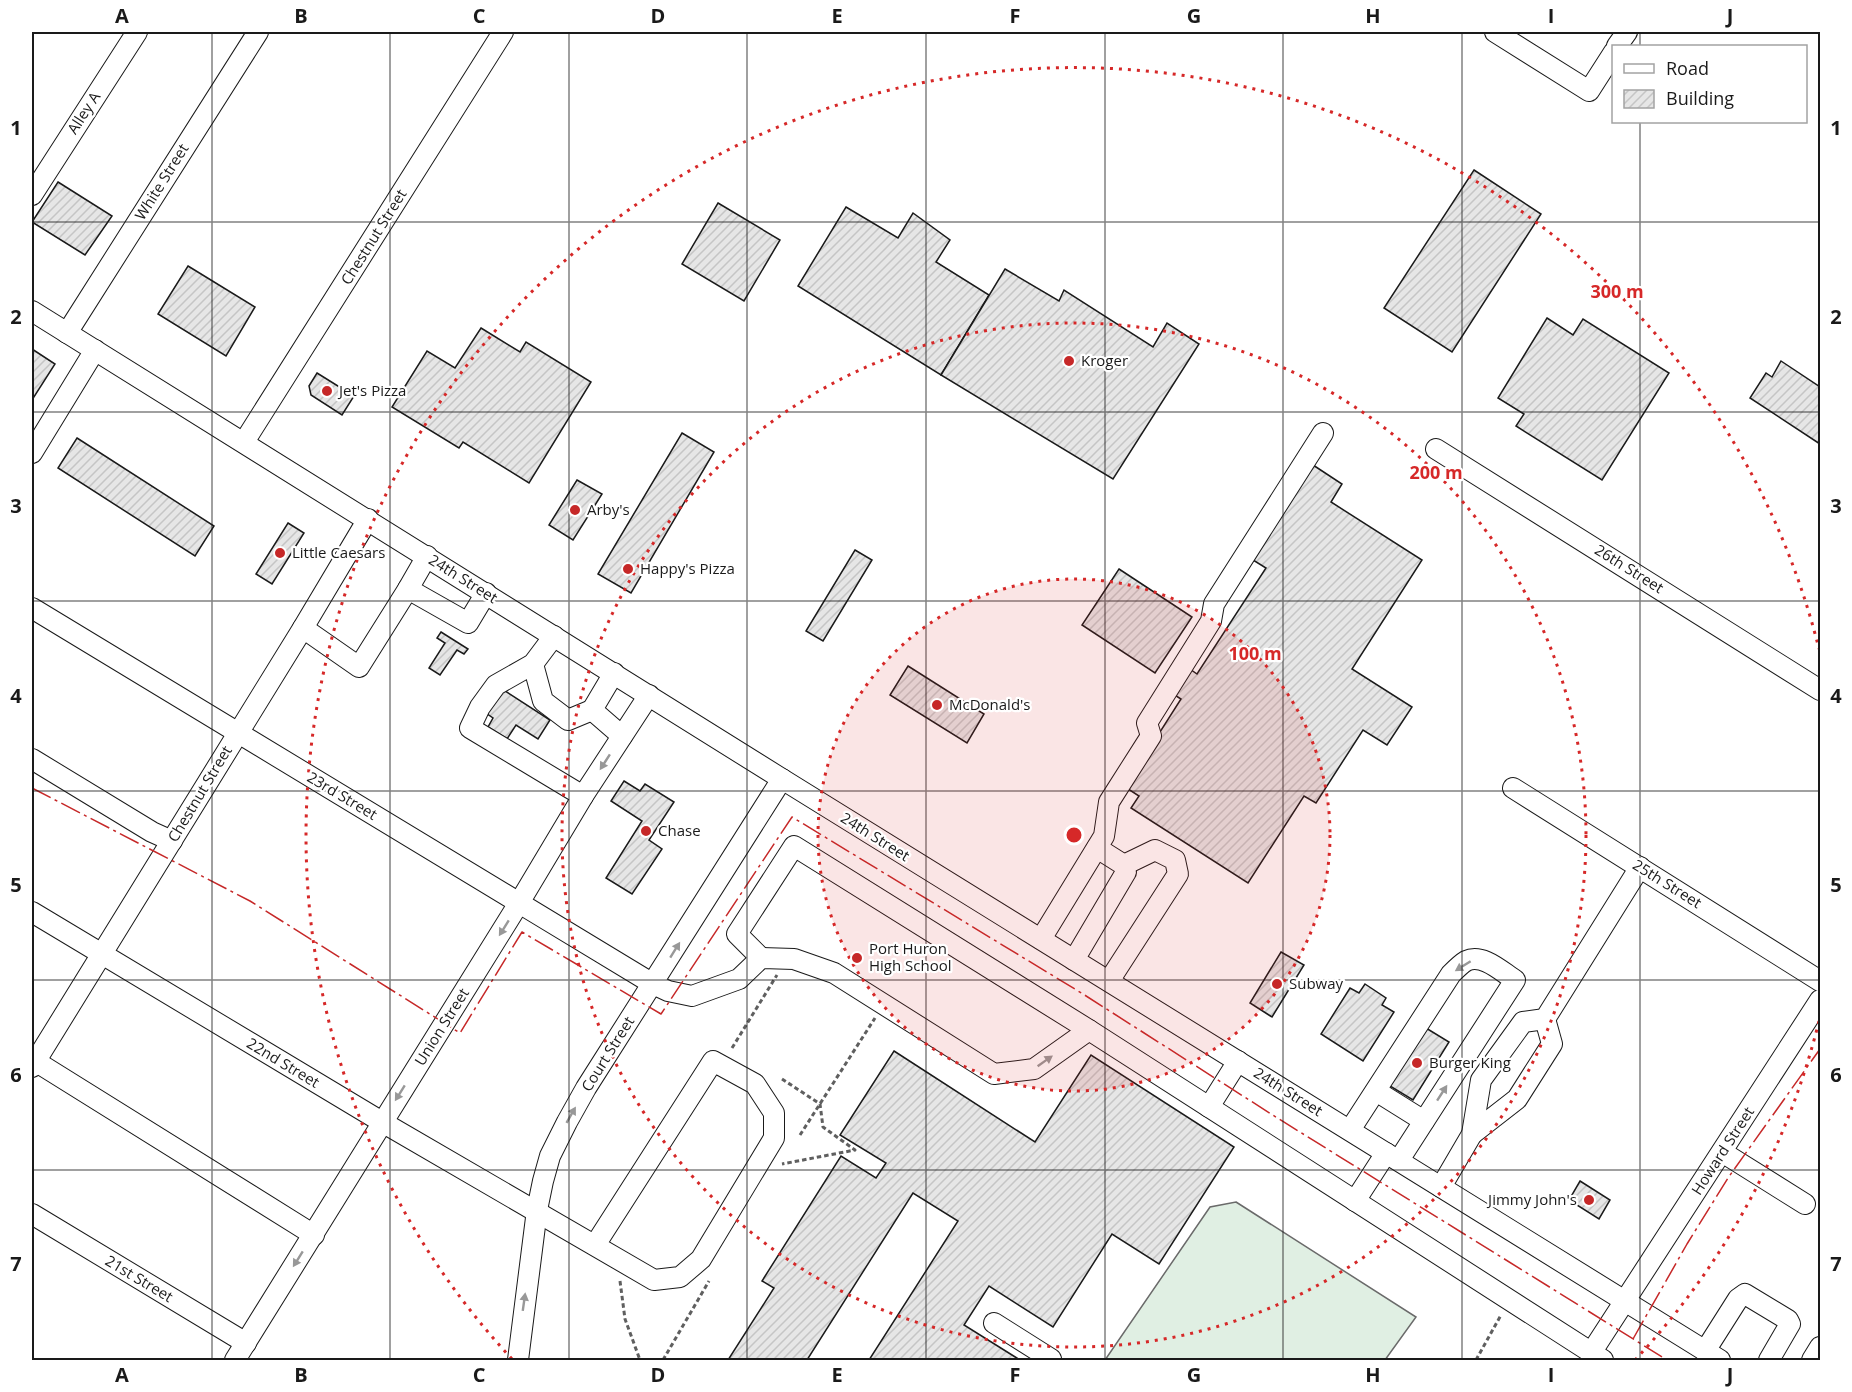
<svg xmlns="http://www.w3.org/2000/svg" width="1852" height="1392" viewBox="0 0 1852 1392" font-family="'Open Sans',sans-serif">
  <style>
    .pitch { fill: #e0efe3; stroke: #6a6a6a; stroke-width: 1.5 }
    .building { fill: url(#building-hatch); stroke: #1a1a1a; stroke-width: 1.5 }
    .lines { fill: none; stroke-linecap: round; stroke-linejoin: round }
    .minor-casing { stroke: #1a1a1a; stroke-width: 22 }
    .path { stroke: #5f5f5f; stroke-width: 3; stroke-dasharray: 4.5 3; stroke-linecap: butt }
    .minor { stroke: #fff; stroke-width: 20 }
    .power { stroke: #c62828; stroke-width: 1.5; stroke-dasharray: 21 4.5 3 4.5; stroke-linecap: butt }
    .oneway { fill: #989898 }
    .grid { fill: none; stroke: #1a1a1a; stroke-width: 1.5; stroke-opacity: 0.55 }
    .ring { fill: none; stroke: #d62828; stroke-width: 3; stroke-dasharray: 3 6 }
    .poi-dot { fill: #c62828; stroke: #fff; stroke-width: 2 }
    .labels { text-anchor: middle; stroke-width: 4.5; stroke-linejoin: round; paint-order: stroke }
    .street-label { font-size: 15px; fill: #1a1a1a; stroke: #fff }
    .poi-label { font-size: 15px; fill: #1a1a1a; stroke: #fff; text-anchor: start }
    .centre { fill: #d62828; stroke: #fff; stroke-width: 3 }
    .ring-label { font-size: 18px; text-anchor: middle; font-weight: bold; fill: #d62828; stroke: #fff; stroke-width: 4.5; stroke-linejoin: round; paint-order: stroke }
    .neatline { fill: none; stroke: #1a1a1a; stroke-width: 2 }
    .grid-label { font-size: 20px; text-anchor: middle; font-weight: bold; fill: #1a1a1a }
  </style>
  <defs>
    <pattern id="building-hatch" width="6" height="6" patternUnits="userSpaceOnUse" patternTransform="scale(1.5)"><rect width="6" height="6" fill="#e6e6e6"/><path d="M-1 1l2-2M0 6l6-6M5 7l2-2" fill="none" stroke="#c5c5c5"/></pattern>
  </defs>
  <rect width="100%" height="100%" fill="#fff"/>
  <polygon class="pitch" points="1236,1202 1416,1317 1385,1360 1105,1360 1210,1207"/>
  <g class="building">
    <polygon points="1474,170 1541,214 1452,352 1384,308"/>
    <polygon points="58,182 112,216 85,255 32,222"/>
    <polygon points="718,203 780,240 744,301 682,264"/>
    <polygon points="846,207 898,238 913,213 950,240 936,262 989,295 941,375 798,286"/>
    <polygon points="188,266 255,307 226,356 158,314"/>
    <polygon points="1005,269 1059,301 1064,290 1153,347 1167,323 1199,344 1113,479 941,375"/>
    <polygon points="1547,318 1573,335 1583,319 1669,373 1602,480 1516,426 1524,414 1498,398"/>
    <polygon points="481,328 520,352 526,342 591,382 529,483 463,442 459,448 392,407 427,351 455,368"/>
    <polygon points="32,349 55,364 32,400"/>
    <polygon points="1781,361 1820,387 1820,444 1750,398 1766,373 1772,377"/>
    <polygon points="317,373 354,396 342,415 311,395 309,386"/>
    <polygon points="682,433 714,452 631,593 598,574"/>
    <polygon points="77,438 214,526 195,556 58,468"/>
    <polygon points="1313,465 1342,484 1331,502 1422,560 1352,669 1412,707 1387,745 1363,730 1316,803 1304,796 1248,883 1131,808 1139,796 1125,787 1181,699 1170,692 1187,667 1197,674 1266,568 1253,560"/>
    <polygon points="577,480 602,494 573,540 549,525"/>
    <polygon points="288,523 304,533 272,584 256,574"/>
    <polygon points="855,550 872,560 823,641 806,631"/>
    <polygon points="1119,569 1192,617 1155,673 1082,625"/>
    <polygon points="441,632 468,649 464,654 457,650 440,675 429,668 445,643 437,638"/>
    <polygon points="908,666 984,714 967,743 890,695"/>
    <polygon points="499,687 550,720 538,739 516,725 507,739 488,727 493,718 483,711"/>
    <polygon points="624,781 640,791 645,784 674,802 649,840 662,849 632,894 606,878 642,821 611,801"/>
    <polygon points="1281,952 1304,965 1272,1017 1250,1003"/>
    <polygon points="1365,984 1386,998 1382,1005 1394,1012 1363,1061 1321,1034 1350,988 1359,993"/>
    <polygon points="1421,1025 1449,1042 1413,1100 1385,1083"/>
    <polygon points="894,1051 1035,1142 1091,1055 1234,1147 1159,1264 1112,1234 1053,1327 989,1286 964,1325 1020,1360 869,1360 958,1221 913,1193 807,1360 728,1360 774,1288 762,1281 841,1156 876,1178 886,1163 840,1135"/>
    <polygon points="1580,1181 1610,1200 1599,1219 1569,1200"/>
  </g>
  <g class="lines">
    <g class="minor-casing">
      <g id="minor">
        <polyline points="1495,32 1589,91 1614,52"/>
        <polyline points="1617,46 1627,32"/>
        <polyline points="32,195 137,32"/>
        <polyline points="32,311 782,779 1720,1360"/>
        <polyline points="67,333 258,32"/>
        <polyline points="244,442 503,32"/>
        <polyline points="1436,449 1820,690"/>
        <polyline points="32,453 95,350"/>
        <polyline points="427,556 408,589 468,623 486,593"/>
        <polyline points="32,608 653,984 668,991 692,996 739,979 761,958 794,959 834,973 994,1074 1034,1069 1089,1030"/>
        <polyline points="303,628 359,667 408,589"/>
        <polyline points="554,636 533,664 496,685 480,707 470,728 583,796"/>
        <polyline points="533,664 543,701 568,720 592,710"/>
        <polyline points="614,673 592,710 622,736"/>
        <polyline points="32,759 152,832 172,841"/>
        <polyline points="1513,788 1820,981"/>
        <polyline points="32,912 382,1122 654,1280 680,1277 701,1259 774,1138 774,1113 755,1084 713,1061 595,1245"/>
        <polyline points="1041,939 1104,836 1109,802 1151,736 1147,723 1211,621 1214,604 1323,433"/>
        <polyline points="761,958 737,934 794,846 1089,1030 1603,1360"/>
        <polyline points="1074,960 1126,872 1124,865 1097,848"/>
        <polyline points="1109,981 1178,874 1175,860 1155,850 1124,865"/>
        <polyline points="35,1061 314,1235"/>
        <polyline points="32,1067 303,628 368,519"/>
        <polyline points="1376,1091 1424,1121"/>
        <polyline points="1209,1107 1238,1061"/>
        <path d="M1350,1130L1451,974C1455,970 1461,964 1466,961C1483,953 1502,972 1515,980L1399,1160"/>
        <polyline points="1472,1134 1517,1099 1552,1044 1545,1019"/>
        <polyline points="1722,1152 1805,1204"/>
        <polyline points="1441,1187 1472,1134 1481,1080 1523,1022 1545,1019 1640,867"/>
        <polyline points="1355,1201 1386,1153"/>
        <polyline points="32,1214 246,1343"/>
        <polyline points="994,1323 1051,1359 1050,1360"/>
        <polyline points="1705,1351 1738,1299 1745,1294 1788,1320 1790,1324 1769,1360"/>
        <polyline points="1591,1353 1820,1000"/>
        <polyline points="235,1360 519,903 583,796 649,695"/>
        <polyline points="518,1360 537,1210 543,1181 550,1156 567,1122 586,1088 782,779"/>
        <polyline points="1812,1360 1820,1347"/>
      </g>
    </g>
    <g class="path">
      <polyline points="732,1048 777,975"/>
      <polyline points="782,1079 820,1104 823,1127 855,1150 782,1164"/>
      <polyline points="800,1135 875,1018"/>
      <polyline points="620,1281 625,1319 640,1360"/>
      <polyline points="663,1360 709,1281"/>
      <polyline points="1476,1360 1501,1315"/>
    </g>
    <use href="#minor" class="minor"/>
    <g class="power">
      <polyline points="32,788 250,901 460,1033 522,932 661,1014 792,817 1083,994 1279,1119 1667,1360"/>
      <polyline points="1633,1339 1687,1244 1728,1178 1820,1049"/>
    </g>
  </g>
  <defs><path id="oneway-solid" d="M-6-.8H1V-3.2L6.5 0L1 3.2V.8H-6Z" transform="scale(1.5)"/></defs>
  <g class="oneway">
    <use href="#oneway-solid" transform="translate(605 762) rotate(123)"/>
    <use href="#oneway-solid" transform="translate(504 928) rotate(122)"/>
    <use href="#oneway-solid" transform="translate(675 950) rotate(-58)"/>
    <use href="#oneway-solid" transform="translate(1463 966) rotate(148)"/>
    <use href="#oneway-solid" transform="translate(1045 1061) rotate(-35)"/>
    <use href="#oneway-solid" transform="translate(400 1093) rotate(122)"/>
    <use href="#oneway-solid" transform="translate(1442 1093) rotate(-57)"/>
    <use href="#oneway-solid" transform="translate(571 1115) rotate(-60)"/>
    <use href="#oneway-solid" transform="translate(298 1259) rotate(122)"/>
    <use href="#oneway-solid" transform="translate(524 1302) rotate(-82)"/>
  </g>
  <path class="grid" d="M212,32V1360M390,32V1360M569,32V1360M747,32V1360M926,32V1360M1105,32V1360M1283,32V1360M1462,32V1360M1640,32V46M1640,122V1360M32,222H1820M32,412H1820M32,601H1820M32,791H1820M32,980H1820M32,1170H1820"/>
  <circle cx="1074" cy="835" r="256" fill="#d62828" fill-opacity=".12"/>
  <g class="ring">
    <circle cx="1074" cy="835" r="256"/>
    <circle cx="1074" cy="835" r="512"/>
    <path d="M1819 1021A768 768 0 0 1 1636 1359M512 1359A768 768 0 1 1 1819 649"/>
  </g>
  <g class="poi-dot">
    <circle cx="1069" cy="361" r="6"/>
    <circle cx="327" cy="391" r="6"/>
    <circle cx="575" cy="510" r="6"/>
    <circle cx="280" cy="553" r="6"/>
    <circle cx="628" cy="569" r="6"/>
    <circle cx="937" cy="705" r="6"/>
    <circle cx="646" cy="831" r="6"/>
    <circle cx="857" cy="958" r="6"/>
    <circle cx="1277" cy="984" r="6"/>
    <circle cx="1417" cy="1063" r="6"/>
    <circle cx="1589" cy="1200" r="6"/>
  </g>
  <g class="labels">
    <g class="street-label">
      <text transform="translate(84 113) rotate(-57)" y="5">Alley A</text>
      <text transform="translate(162 182) rotate(-58)" y="5">White Street</text>
      <text transform="translate(374 237) rotate(-58)" y="5">Chestnut Street</text>
      <text transform="translate(1629 569) rotate(32)" y="5">26th Street</text>
      <text transform="translate(463 579) rotate(32)" y="5">24th Street</text>
      <text transform="translate(200 794) rotate(-59)" y="5">Chestnut Street</text>
      <text transform="translate(342 796) rotate(31)" y="5">23rd Street</text>
      <text transform="translate(875 837) rotate(32)" y="5">24th Street</text>
      <text transform="translate(1667 884) rotate(32)" y="5">25th Street</text>
      <text transform="translate(442 1027) rotate(-58)" y="5">Union Street</text>
      <text transform="translate(608 1054) rotate(-58)" y="5">Court Street</text>
      <text transform="translate(283 1063) rotate(31)" y="5">22nd Street</text>
      <text transform="translate(1288 1092) rotate(32)" y="5">24th Street</text>
      <text transform="translate(1723 1151) rotate(-57)" y="5">Howard Street</text>
      <text transform="translate(139 1279) rotate(31)" y="5">21st Street</text>
    </g>
    <g class="poi-label">
      <text x="1081" y="366">Kroger</text>
      <text x="339" y="396">Jet's Pizza</text>
      <text x="587" y="515">Arby's</text>
      <text x="292" y="558">Little Caesars</text>
      <text x="640" y="574">Happy's Pizza</text>
      <text x="949" y="710">McDonald's</text>
      <text x="658" y="836">Chase</text>
      <text x="869" y="954">Port Huron<tspan x="869" dy="17">High School</tspan></text>
      <text x="1289" y="989">Subway</text>
      <text x="1429" y="1068">Burger King</text>
      <text x="1577" y="1205" text-anchor="end">Jimmy John's</text>
    </g>
  </g>
  <circle cx="1074" cy="835" r="9" class="centre"/>
  <g class="ring-label">
    <text x="1617" y="298">300 m</text>
    <text x="1436" y="479">200 m</text>
    <text x="1255" y="660">100 m</text>
  </g>
  <rect width="1852" height="1392" fill="none" stroke="#ffffff" stroke-width="66"/>
  <rect x="1612" y="45" width="195" height="78" fill="#ffffff" stroke="#a3a3a3" stroke-width="1.5"/>
  <rect x="1624" y="64" width="30" height="9" fill="#ffffff" stroke="#a3a3a3" stroke-width="1.5"/>
  <text x="1666" y="75" font-size="18" fill="#1a1a1a">Road</text>
  <rect x="1624" y="90" width="30" height="18" fill="url(#building-hatch)" stroke="#a3a3a3" stroke-width="1.5"/>
  <text x="1666" y="105" font-size="18" fill="#1a1a1a">Building</text>
  <rect x="33" y="33" width="1786" height="1326" class="neatline"/>
  <g class="grid-label">
    <text x="122" y="23">A</text>
    <text x="301" y="23">B</text>
    <text x="479" y="23">C</text>
    <text x="658" y="23">D</text>
    <text x="837" y="23">E</text>
    <text x="1015" y="23">F</text>
    <text x="1194" y="23">G</text>
    <text x="1373" y="23">H</text>
    <text x="1551" y="23">I</text>
    <text x="1730" y="23">J</text>
    <text x="16" y="135">1</text>
    <text x="1836" y="135">1</text>
    <text x="16" y="324">2</text>
    <text x="1836" y="324">2</text>
    <text x="16" y="513">3</text>
    <text x="1836" y="513">3</text>
    <text x="16" y="703">4</text>
    <text x="1836" y="703">4</text>
    <text x="16" y="892">5</text>
    <text x="1836" y="892">5</text>
    <text x="16" y="1082">6</text>
    <text x="1836" y="1082">6</text>
    <text x="16" y="1271">7</text>
    <text x="1836" y="1271">7</text>
    <text x="122" y="1382">A</text>
    <text x="301" y="1382">B</text>
    <text x="479" y="1382">C</text>
    <text x="658" y="1382">D</text>
    <text x="837" y="1382">E</text>
    <text x="1015" y="1382">F</text>
    <text x="1194" y="1382">G</text>
    <text x="1373" y="1382">H</text>
    <text x="1551" y="1382">I</text>
    <text x="1730" y="1382">J</text>
  </g>
</svg>
